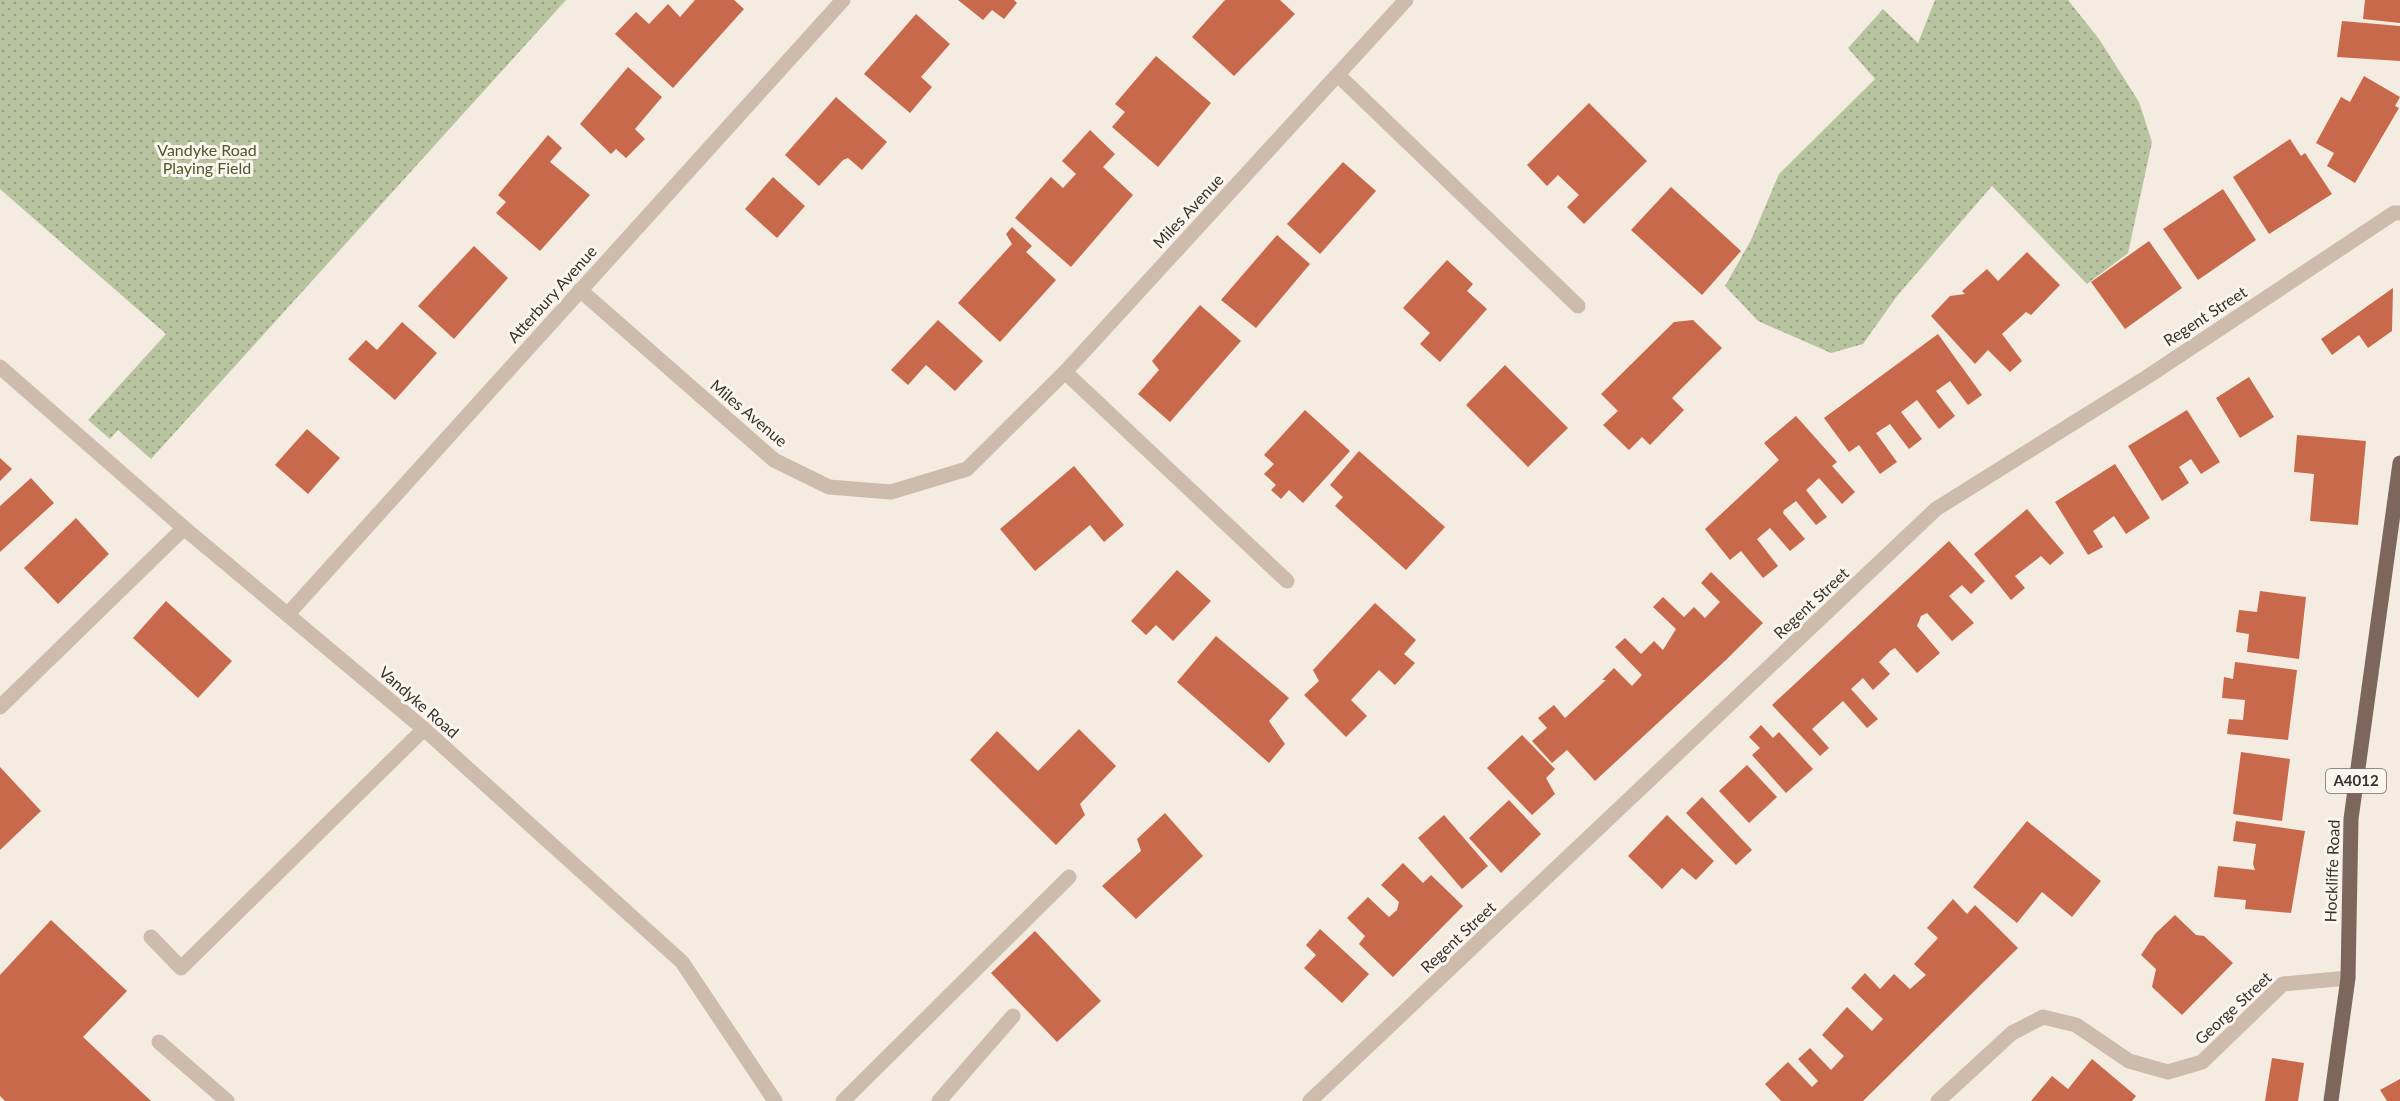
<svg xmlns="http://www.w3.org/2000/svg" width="2400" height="1101" viewBox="0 0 2400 1101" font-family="Lato,sans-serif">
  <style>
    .park { fill: url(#park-dots) }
    .building { fill: #c8694b }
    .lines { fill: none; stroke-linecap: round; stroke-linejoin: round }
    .service { stroke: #cdbbac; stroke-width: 15 }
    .minor { stroke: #cdbbac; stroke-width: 15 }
    .tertiary { stroke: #cdbbac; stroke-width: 15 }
    .primary { stroke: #7d675c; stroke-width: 15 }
    .labels { text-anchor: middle; stroke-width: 6; stroke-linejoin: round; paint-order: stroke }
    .shield { fill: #fbf5ee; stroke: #756b66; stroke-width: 1.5 }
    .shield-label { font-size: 15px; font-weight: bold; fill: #3b302b }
    .park-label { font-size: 16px; fill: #4a5a2e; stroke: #fbf5ee }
    .street-label { font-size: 16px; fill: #3b302b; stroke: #fbf5ee }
  </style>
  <defs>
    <pattern id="park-dots" width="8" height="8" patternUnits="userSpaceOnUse" patternTransform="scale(1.5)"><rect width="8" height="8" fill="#b8c4a0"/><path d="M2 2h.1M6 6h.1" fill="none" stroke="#97a083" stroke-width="1.8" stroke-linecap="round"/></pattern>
  </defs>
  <rect width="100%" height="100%" fill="#f4ebe1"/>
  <g class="park">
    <polygon points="0,0 566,0 151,459 118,430 110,439 88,420 166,334 0,189"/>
    <polygon points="1935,0 2068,0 2099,39 2139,102 2152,142 2128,253 2087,284 1992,186 1897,296 1863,344 1831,353 1758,321 1725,286 1751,240 1779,174 1875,79 1848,48 1883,9 1918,43"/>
  </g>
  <g class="building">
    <polygon points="695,0 734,0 744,9 673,88 615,34 636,12 649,24 668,4 680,17"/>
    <polygon points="958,0 1014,0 1017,3 1004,19 992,10 983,20"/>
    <polygon points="1225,0 1280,0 1295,14 1234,76 1192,37"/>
    <polygon points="2365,0 2400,0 2400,23 2363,19"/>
    <polygon points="916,14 950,44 921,77 932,87 910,113 864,74"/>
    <polygon points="2342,21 2400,26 2400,61 2337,57"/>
    <polygon points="1156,56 1211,103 1158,167 1112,127 1125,112 1115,104"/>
    <polygon points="628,67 662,97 635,129 645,139 626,158 616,149 611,154 580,124"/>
    <polygon points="2364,76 2400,97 2395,106 2399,108 2355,183 2327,166 2334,153 2316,143 2341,97 2350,102"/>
    <polygon points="836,97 887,142 862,170 848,158 843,160 819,186 785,155"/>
    <polygon points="1589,103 1647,161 1584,224 1567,207 1579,195 1558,175 1547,186 1527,165"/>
    <polygon points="1090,130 1115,154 1103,167 1133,195 1071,267 1015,218 1051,177 1063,188 1076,174 1062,161"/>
    <polygon points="548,135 562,148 550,162 590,195 540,251 496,213 506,202 498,195"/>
    <polygon points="2290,139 2301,156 2305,153 2332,194 2269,234 2233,177"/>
    <polygon points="1343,162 1376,191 1320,254 1287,224"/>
    <polygon points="773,177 805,206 777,238 745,209"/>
    <polygon points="1671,187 1741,251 1702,295 1631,230"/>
    <polygon points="2223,189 2256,240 2198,280 2163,229"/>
    <polygon points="1012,227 1032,246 1026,252 1056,280 1000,342 958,303 1012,244 1006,234"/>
    <polygon points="1277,235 1310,264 1256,328 1221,300"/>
    <polygon points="2149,241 2182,288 2125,329 2091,282"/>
    <polygon points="474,246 508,278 454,339 418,306"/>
    <polygon points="2027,252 2060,285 2031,315 2026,312 2002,334 2022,361 2010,372 1988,350 1975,364 1931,316 1950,296 1965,294 1962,291 1987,269 1998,281"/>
    <polygon points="1447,260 1473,284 1467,291 1487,309 1440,362 1420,344 1430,333 1403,308"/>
    <polygon points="2393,288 2392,331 2368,348 2359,335 2332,355 2321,339"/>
    <polygon points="1200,305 1241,341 1170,422 1138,394 1159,370 1152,361"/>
    <polygon points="938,320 983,361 955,391 926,365 908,385 891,370"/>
    <polygon points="1693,320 1722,348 1672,398 1684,410 1650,445 1642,437 1629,450 1603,425 1618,411 1601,394 1674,322"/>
    <polygon points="402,322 437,353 395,400 348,359 366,340 377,350"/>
    <polygon points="1938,334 1982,395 1968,405 1950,381 1936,391 1955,416 1939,429 1917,400 1901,412 1922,439 1909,449 1890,424 1876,433 1897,462 1880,474 1859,445 1849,452 1824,418"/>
    <polygon points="1505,365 1568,428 1528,467 1466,405"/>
    <polygon points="2249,377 2274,417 2240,438 2216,398"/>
    <polygon points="1305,410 1350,451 1303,503 1289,490 1281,499 1271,490 1276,485 1264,474 1274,464 1264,455"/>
    <polygon points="2187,410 2220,462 2201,474 2191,459 2179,467 2189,483 2162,501 2128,446"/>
    <polygon points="1796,416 1837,462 1832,466 1855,492 1842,504 1819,478 1806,490 1827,517 1816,525 1796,501 1784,510 1783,513 1805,539 1790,551 1770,528 1757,539 1778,566 1763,578 1741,551 1730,560 1705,529 1779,460 1764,443"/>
    <polygon points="307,429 340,458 308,494 275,465"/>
    <polygon points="2297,435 2366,441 2358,525 2310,521 2314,474 2294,472"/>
    <polygon points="1359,451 1445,527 1406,570 1335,506 1343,497 1330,485"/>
    <polygon points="0,458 12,469 0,481"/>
    <polygon points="2115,464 2150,518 2126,534 2114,516 2093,531 2103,547 2088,555 2055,502"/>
    <polygon points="1074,466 1124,525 1104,542 1090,525 1035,571 1000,529"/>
    <polygon points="31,478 54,503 0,552 0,506"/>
    <polygon points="2027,509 2064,553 2050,565 2041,556 2015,576 2025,588 2011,600 1974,554"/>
    <polygon points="76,518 109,554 58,604 24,568"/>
    <polygon points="1949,541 1985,581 1971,594 1962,585 1949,596 1974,623 1952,641 1927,613 1921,616 1917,626 1940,653 1917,673 1895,648 1890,651 1879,662 1890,674 1873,690 1863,678 1851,689 1878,719 1867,728 1843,701 1812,729 1829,748 1820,756 1772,705"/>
    <polygon points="1177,570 1211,601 1173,641 1156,625 1146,635 1131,621"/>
    <polygon points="1711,572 1763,623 1727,659 1595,781 1567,750 1552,763 1532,741 1547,728 1538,718 1554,705 1565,718 1606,680 1602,680 1614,668 1632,686 1642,675 1615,647 1625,638 1641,654 1654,641 1663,650 1676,629 1653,607 1663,597 1684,617 1694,607 1705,618 1720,602 1701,583"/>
    <polygon points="2260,591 2306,597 2299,659 2247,652 2249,634 2236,632 2239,610 2257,612"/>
    <polygon points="166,601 232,661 198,698 133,638"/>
    <polygon points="1375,603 1416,640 1404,654 1415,663 1395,685 1379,670 1351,700 1367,716 1346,737 1304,695 1319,681 1313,670"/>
    <polygon points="1216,636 1289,698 1269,721 1285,744 1269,763 1177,682"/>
    <polygon points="2235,662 2297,670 2288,740 2227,734 2229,719 2243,720 2245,700 2222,698 2224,677 2233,679"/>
    <polygon points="1761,725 1773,738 1779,732 1813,769 1786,793 1752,755 1760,748 1749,737"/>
    <polygon points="1079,729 1116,766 1080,804 1085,815 1056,845 970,760 997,731 1038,771"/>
    <polygon points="1522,735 1555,769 1546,778 1555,794 1532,815 1487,768"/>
    <polygon points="2241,752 2290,759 2282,821 2233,814"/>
    <polygon points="1747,765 1777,797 1749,823 1719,791"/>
    <polygon points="0,767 41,811 0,850"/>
    <polygon points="1702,797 1752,850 1736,865 1686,813"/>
    <polygon points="1509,800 1541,834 1501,873 1469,838"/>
    <polygon points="1165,813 1203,856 1136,919 1102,886 1141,851 1137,839"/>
    <polygon points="1444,815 1488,866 1462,889 1418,838"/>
    <polygon points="1667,815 1714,861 1696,880 1682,868 1662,889 1628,856"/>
    <polygon points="2027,821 2101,881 2072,917 2042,892 2017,923 1973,887"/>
    <polygon points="2236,821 2305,831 2291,913 2245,909 2246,900 2214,897 2218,866 2255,870 2253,864 2256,844 2233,841"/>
    <polygon points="1403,863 1423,883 1431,875 1463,906 1393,977 1359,944 1365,936 1347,918 1368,897 1389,917 1397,910 1399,902 1381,885"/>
    <polygon points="1953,899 1967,914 1975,905 2018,948 1863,1101 1781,1101 1765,1084 1788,1062 1812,1087 1818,1081 1798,1059 1810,1048 1831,1070 1844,1056 1822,1035 1847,1007 1872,1031 1883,1019 1851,988 1865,973 1880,989 1894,974 1910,989 1926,975 1914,964 1938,938 1927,928"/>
    <polygon points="2175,915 2196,935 2204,936 2233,963 2182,1015 2152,987 2156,969 2141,955 2155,934"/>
    <polygon points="51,920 127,991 83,1037 151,1101 5,1101 0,1096 0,975"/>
    <polygon points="1320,929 1369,974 1342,1003 1304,968 1316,955 1306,945"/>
    <polygon points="1035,931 1101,1001 1057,1042 991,973"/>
    <polygon points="2272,1058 2304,1063 2298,1101 2265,1101"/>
    <polygon points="2092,1059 2136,1096 2132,1101 2031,1101 2052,1076 2068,1089"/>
    <polygon points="2400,1079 2400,1101 2387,1101 2380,1090"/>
  </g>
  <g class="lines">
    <g class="service">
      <polyline points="0,707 184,528"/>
      <polyline points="151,937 181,968 424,729"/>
      <polyline points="159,1042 227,1101"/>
      <polyline points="843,1101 1069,877"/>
      <polyline points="939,1101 1013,1016"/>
    </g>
    <g class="minor">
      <polyline points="1338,75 1578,306"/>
      <polyline points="580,290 774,460 829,487 891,492 967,469 1065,372 1406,0"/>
      <polyline points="1065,372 1287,581"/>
      <polyline points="288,614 843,0"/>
      <polyline points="1310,1101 1936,509 2147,377 2394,213 2400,213"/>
      <polyline points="1938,1101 2012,1033 2043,1017 2076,1025 2129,1061 2168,1072 2202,1062 2283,984 2348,978"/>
    </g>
    <polyline class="tertiary" points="0,367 184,528 424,729 682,962 775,1101"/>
    <polyline class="primary" points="2331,1101 2348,978 2351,819 2400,463"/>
  </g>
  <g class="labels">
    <rect class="shield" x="2326" y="769" width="60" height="24" rx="4.5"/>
    <g class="shield-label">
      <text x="2356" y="786">A4012</text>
    </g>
    <g class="park-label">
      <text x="207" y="156">Vandyke Road<tspan x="207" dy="18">Playing Field</tspan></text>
    </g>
    <g class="street-label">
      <text transform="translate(1188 211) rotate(-47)" y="6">Miles Avenue</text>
      <text transform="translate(552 294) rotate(-48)" y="6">Atterbury Avenue</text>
      <text transform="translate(2205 316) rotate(-33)" y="6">Regent Street</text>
      <text transform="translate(749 413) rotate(40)" y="6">Miles Avenue</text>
      <text transform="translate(1811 603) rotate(-43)" y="6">Regent Street</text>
      <text transform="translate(419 702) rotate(41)" y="6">Vandyke Road</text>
      <text transform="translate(2332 871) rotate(-88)" y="6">Hockliffe Road</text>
      <text transform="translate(1458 937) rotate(-43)" y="6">Regent Street</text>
      <text transform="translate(2233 1008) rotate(-43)" y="6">George Street</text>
    </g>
  </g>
</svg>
